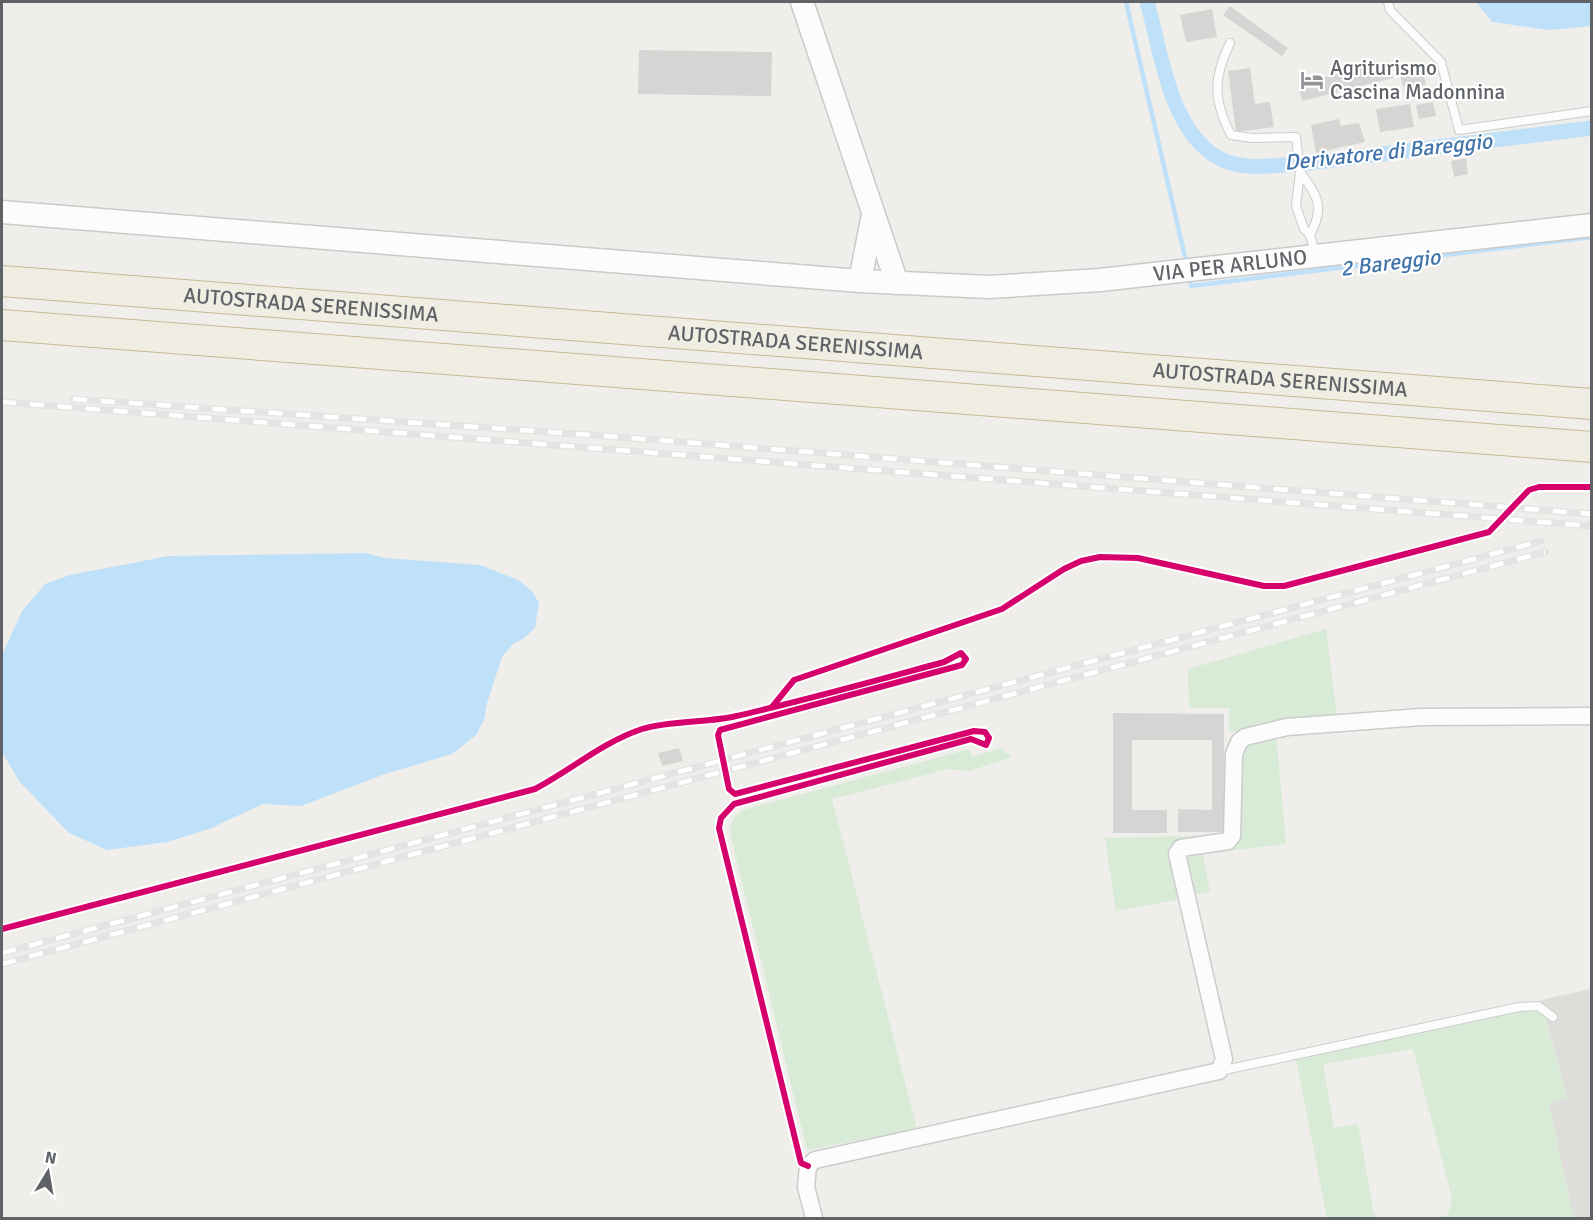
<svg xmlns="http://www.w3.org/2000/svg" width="1593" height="1220" viewBox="0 0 1593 1220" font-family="Signika,sans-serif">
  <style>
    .industrial { fill: #dfddda }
    .green { fill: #d8ebd6 }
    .water { fill: #bfe0f9 }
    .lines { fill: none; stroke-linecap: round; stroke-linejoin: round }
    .stream { stroke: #bfe0f9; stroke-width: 4.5 }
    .canal { stroke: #bfe0f9; stroke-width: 15 }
    .building { fill: #d6d5d3 }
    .lane-casing { stroke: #cbcccc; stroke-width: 10 }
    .street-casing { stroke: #cbcccc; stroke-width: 19 }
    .secondary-casing { stroke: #cacacb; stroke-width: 25 }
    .highway-casing { stroke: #c8b996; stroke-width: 32 }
    .lane { stroke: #fdfcfc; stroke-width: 8 }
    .street { stroke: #fdfcfc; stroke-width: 16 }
    .secondary { stroke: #fdfcfc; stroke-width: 22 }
    .highway { stroke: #f0ede3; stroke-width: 30 }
    .rail-casing { stroke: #e4e4e4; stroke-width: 7 }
    .rail { stroke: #fff; stroke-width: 4.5; stroke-dasharray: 14; stroke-linecap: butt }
    .cycleway-casing { stroke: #fff; stroke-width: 10 }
    .cycleway { stroke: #d6006c; stroke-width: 6 }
    .labels { text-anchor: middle; stroke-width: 4.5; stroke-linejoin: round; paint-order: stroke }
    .poi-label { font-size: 21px; fill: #5f6368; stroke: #fff; text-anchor: start }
    .street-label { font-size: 21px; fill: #5f6368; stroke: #fff }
    .water-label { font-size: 22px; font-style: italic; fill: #4174aa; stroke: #fff }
  </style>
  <rect width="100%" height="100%" fill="#efeeea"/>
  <polygon class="industrial" points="1591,989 1591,1218 1576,1218 1572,1212 1549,1102 1567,1098 1541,1000"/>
  <g class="green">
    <polygon points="1326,629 1337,717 1229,732 1229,708 1189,708 1188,669"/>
    <polygon points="1276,733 1286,844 1203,854 1210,892 1190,895 1185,852 1239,845 1237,754 1239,748"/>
    <polygon points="1001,748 1012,757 969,771 948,769 832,799 917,1129 807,1150 729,829 734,818 743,810 970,749 972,757"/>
    <polygon points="1227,835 1224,839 1169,846 1181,899 1116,911 1105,838"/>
    <polygon points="1536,1011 1544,1013 1567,1098 1549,1103 1572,1212 1576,1218 1433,1218 1448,1215 1452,1198 1413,1049 1323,1064 1334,1128 1358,1124 1374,1213 1378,1218 1327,1218 1296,1059 1520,1012"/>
  </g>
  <g class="water">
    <polygon points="1476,2 1591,2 1591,26 1549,30 1492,22"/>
    <polygon points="365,553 385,558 480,565 518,580 532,591 539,603 535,628 524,638 513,644 502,657 487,703 484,720 476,735 452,754 385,774 301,806 263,804 209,829 167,842 107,850 69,833 19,781 2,752 2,655 22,611 45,584 70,575 169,556"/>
  </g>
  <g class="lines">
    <g class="stream">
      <polyline points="1126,2 1185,257"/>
      <polyline points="1191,283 1191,286 1592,237"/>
    </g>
    <path class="canal" d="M1147,2C1162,54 1171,142 1228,162C1251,170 1278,165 1301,164L1592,128"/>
  </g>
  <g class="building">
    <polygon points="1230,6 1288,48 1282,56 1223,15"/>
    <polygon points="1212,9 1217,37 1186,42 1180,15"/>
    <polygon points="639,50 772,52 771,96 638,94"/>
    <polygon points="1389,61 1393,78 1302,101 1298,84"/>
    <polygon points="1422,64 1426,85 1409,89 1409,85 1403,87 1399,69"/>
    <polygon points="1250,68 1255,104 1270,102 1274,127 1236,132 1228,71"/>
    <polygon points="1433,102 1436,116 1419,119 1416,105"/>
    <polygon points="1410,104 1414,127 1380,132 1376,109"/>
    <polygon points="1339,119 1341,126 1359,123 1365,142 1316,153 1311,125"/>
    <polygon points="1466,158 1468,174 1454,177 1451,161"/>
    <polygon points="1113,713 1224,714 1224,832 1178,832 1178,809 1212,810 1212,740 1132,740 1132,810 1167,810 1167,833 1113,833"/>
    <polygon points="679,748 683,761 662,766 658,753"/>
  </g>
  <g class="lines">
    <g class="lane-casing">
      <g id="lane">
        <polyline points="1388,2 1390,10 1441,62 1459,130 1592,111"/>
        <path d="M1230,43C1213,78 1213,100 1231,135L1252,138L1296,137L1300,172L1296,206L1304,229L1310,235L1316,256"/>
        <path d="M1300,172C1318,196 1325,207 1310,235"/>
        <polyline points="1220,1071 1519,1007 1538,1006 1553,1017"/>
      </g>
    </g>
    <g class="street-casing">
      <polyline id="street" points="814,1218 806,1187 808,1166 815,1160 1219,1071 1224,1059 1177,854 1181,848 1228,841 1232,836 1234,754 1239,742 1245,737 1287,727 1421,717 1592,716"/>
    </g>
    <g class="secondary-casing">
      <g id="secondary">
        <polyline points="802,2 897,283"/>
        <path id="s1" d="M2,212L860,281L989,287L1100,280L1592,225"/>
        <polyline points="860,281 873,214"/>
      </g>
    </g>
    <g class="highway-casing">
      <g id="highway">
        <path id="s2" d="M2,281L1592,404"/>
        <polyline points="2,325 1592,447"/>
      </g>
    </g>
    <use href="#lane" class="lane"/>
    <use href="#street" class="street"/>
    <use href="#secondary" class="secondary"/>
    <use href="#highway" class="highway"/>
    <g class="rail-casing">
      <g id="rail">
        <polyline points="73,399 606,436 1592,514"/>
        <polyline points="2,402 1592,526"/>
        <polyline points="2,953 1541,541"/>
        <polyline points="2,964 1545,552"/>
      </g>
    </g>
    <use href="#rail" class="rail"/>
    <g class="cycleway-casing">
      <g id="cycleway">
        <polyline points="772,707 794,680 1002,609 1064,569 1081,561 1100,557 1138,558 1264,586 1284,586 1489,532 1529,490 1539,487 1592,487"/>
        <path d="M2,929L535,789C571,770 603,742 642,729C672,720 702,723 732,717C803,701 874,681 944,662L961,653L966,659L962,665L720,730L718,735L729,789L735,794L974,731L985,732L989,738L986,745L971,739L734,804L721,818L719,828L801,1163L808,1166"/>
      </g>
    </g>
    <use href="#cycleway" class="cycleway"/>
  </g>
  <defs>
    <g id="hotel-bare" transform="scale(1.8)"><path d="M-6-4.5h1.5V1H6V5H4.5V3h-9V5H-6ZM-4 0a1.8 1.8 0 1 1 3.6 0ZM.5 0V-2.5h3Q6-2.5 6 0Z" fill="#919496" stroke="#fff" stroke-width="2.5" paint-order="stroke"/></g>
  </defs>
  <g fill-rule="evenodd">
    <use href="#hotel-bare" x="1312" y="80"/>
  </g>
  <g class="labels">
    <g class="poi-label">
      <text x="1330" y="75">Agriturismo<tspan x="1330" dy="24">Cascina Madonnina</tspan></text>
    </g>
    <g class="street-label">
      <text dy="7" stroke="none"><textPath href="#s1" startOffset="1232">VIA PER ARLUNO</textPath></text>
      <text dy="7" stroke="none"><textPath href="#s2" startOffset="310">AUTOSTRADA SERENISSIMA</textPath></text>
      <text dy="7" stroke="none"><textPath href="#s2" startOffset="796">AUTOSTRADA SERENISSIMA</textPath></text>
      <text dy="7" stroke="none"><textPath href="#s2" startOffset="1282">AUTOSTRADA SERENISSIMA</textPath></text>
    </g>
    <g class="water-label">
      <text transform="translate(1388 151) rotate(-6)" y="8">Derivatore di Bareggio</text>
      <text transform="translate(1390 262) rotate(-7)" y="8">2 Bareggio</text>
    </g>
  </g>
  <rect width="1593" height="1220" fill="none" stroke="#5f6368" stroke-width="6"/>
  <g transform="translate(48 1172) rotate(11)" stroke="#ffffff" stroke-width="4.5" paint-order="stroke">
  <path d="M0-4.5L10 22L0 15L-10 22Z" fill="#5f6368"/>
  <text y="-9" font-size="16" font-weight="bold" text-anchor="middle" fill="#5f6368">N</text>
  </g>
</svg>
